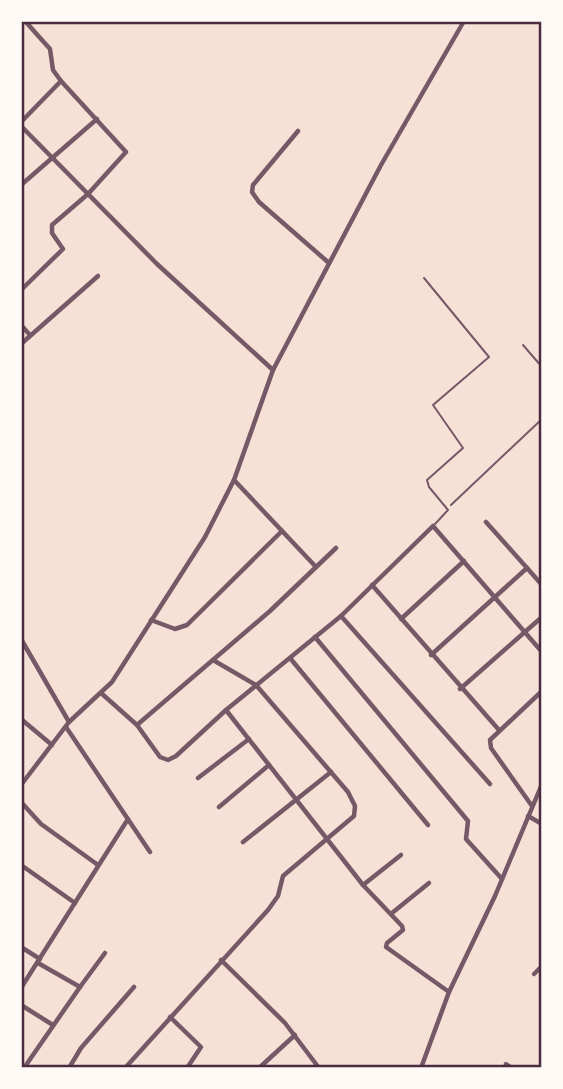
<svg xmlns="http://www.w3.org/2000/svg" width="563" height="1089" viewBox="0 0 563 1089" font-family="'Public Sans',sans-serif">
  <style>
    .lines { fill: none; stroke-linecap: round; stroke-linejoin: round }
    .service { stroke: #755966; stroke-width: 2 }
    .minor { stroke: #755966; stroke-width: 4.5 }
    .neatline { fill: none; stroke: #4a2c40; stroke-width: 2.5 }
  </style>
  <rect width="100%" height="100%" fill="#f7e1d7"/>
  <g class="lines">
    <g class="service">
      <polyline points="424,278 489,357 433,405 463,448 427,480 429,487 448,510 435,524"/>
      <polyline points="523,345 542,367"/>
      <polyline points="451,505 542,419"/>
    </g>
    <g class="minor">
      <polyline points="21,122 61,81"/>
      <polyline points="21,126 157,264 273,370"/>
      <polyline points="298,131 253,185 252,192 259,202 329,263"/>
      <polyline points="21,185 97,119"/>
      <polyline points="21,290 63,249 52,233 52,225 88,194 126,152 61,81 53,70 50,49 25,21"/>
      <polyline points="21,325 30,335"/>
      <polyline points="21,344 98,276"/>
      <polyline points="234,480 316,567"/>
      <polyline points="527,568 542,585"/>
      <polyline points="372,585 499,730"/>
      <polyline points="341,616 490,784"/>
      <polyline points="401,619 464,561"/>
      <polyline points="151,620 175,629 187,625 282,531"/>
      <polyline points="315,637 468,821 466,839 502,879"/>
      <polyline points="21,639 69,722"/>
      <polyline points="431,655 527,568 486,522"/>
      <polyline points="290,658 428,825"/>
      <polyline points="460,689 542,617"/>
      <polyline points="101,693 137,725 270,611 336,548"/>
      <polyline points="226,710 363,885 402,926 403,930 387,943 386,947 449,992"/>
      <polyline points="21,719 52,745"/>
      <polyline points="137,725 160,757 168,760 176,756 226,710 341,616 433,526 542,652"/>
      <polyline points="66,727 150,852"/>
      <polyline points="198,778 249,739"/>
      <polyline points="21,785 69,722 112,682 205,537 234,480 273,370 381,165 464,21"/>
      <polyline points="21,802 41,824 98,865"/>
      <polyline points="532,806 491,748 490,740 542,691"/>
      <polyline points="219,807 269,765"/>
      <polyline points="528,816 542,824"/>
      <polyline points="243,842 331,772"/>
      <polyline points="21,865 75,903"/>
      <polyline points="363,885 401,855"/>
      <polyline points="392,913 429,883"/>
      <polyline points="21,947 40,959"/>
      <polyline points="221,960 285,1023 319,1068"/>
      <polyline points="534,974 542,966"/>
      <polyline points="80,987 105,953"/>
      <polyline points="21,988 128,819"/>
      <polyline points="21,1005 53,1025"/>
      <polyline points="170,1017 201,1047 187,1068"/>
      <polyline points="506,1064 512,1068"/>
      <polyline points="24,1068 80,987 38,963"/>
      <polyline points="69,1068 81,1048 134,987"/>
      <polyline points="125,1068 268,910 278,896 283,876 354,816 355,806 348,792 256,685 213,660"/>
      <polyline points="259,1068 295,1035"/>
      <polyline points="421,1068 449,992 495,896 542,784"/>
    </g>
  </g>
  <rect width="563" height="1089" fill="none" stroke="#fffaf5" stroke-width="46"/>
  <rect x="23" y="23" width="517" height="1043" class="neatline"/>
</svg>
